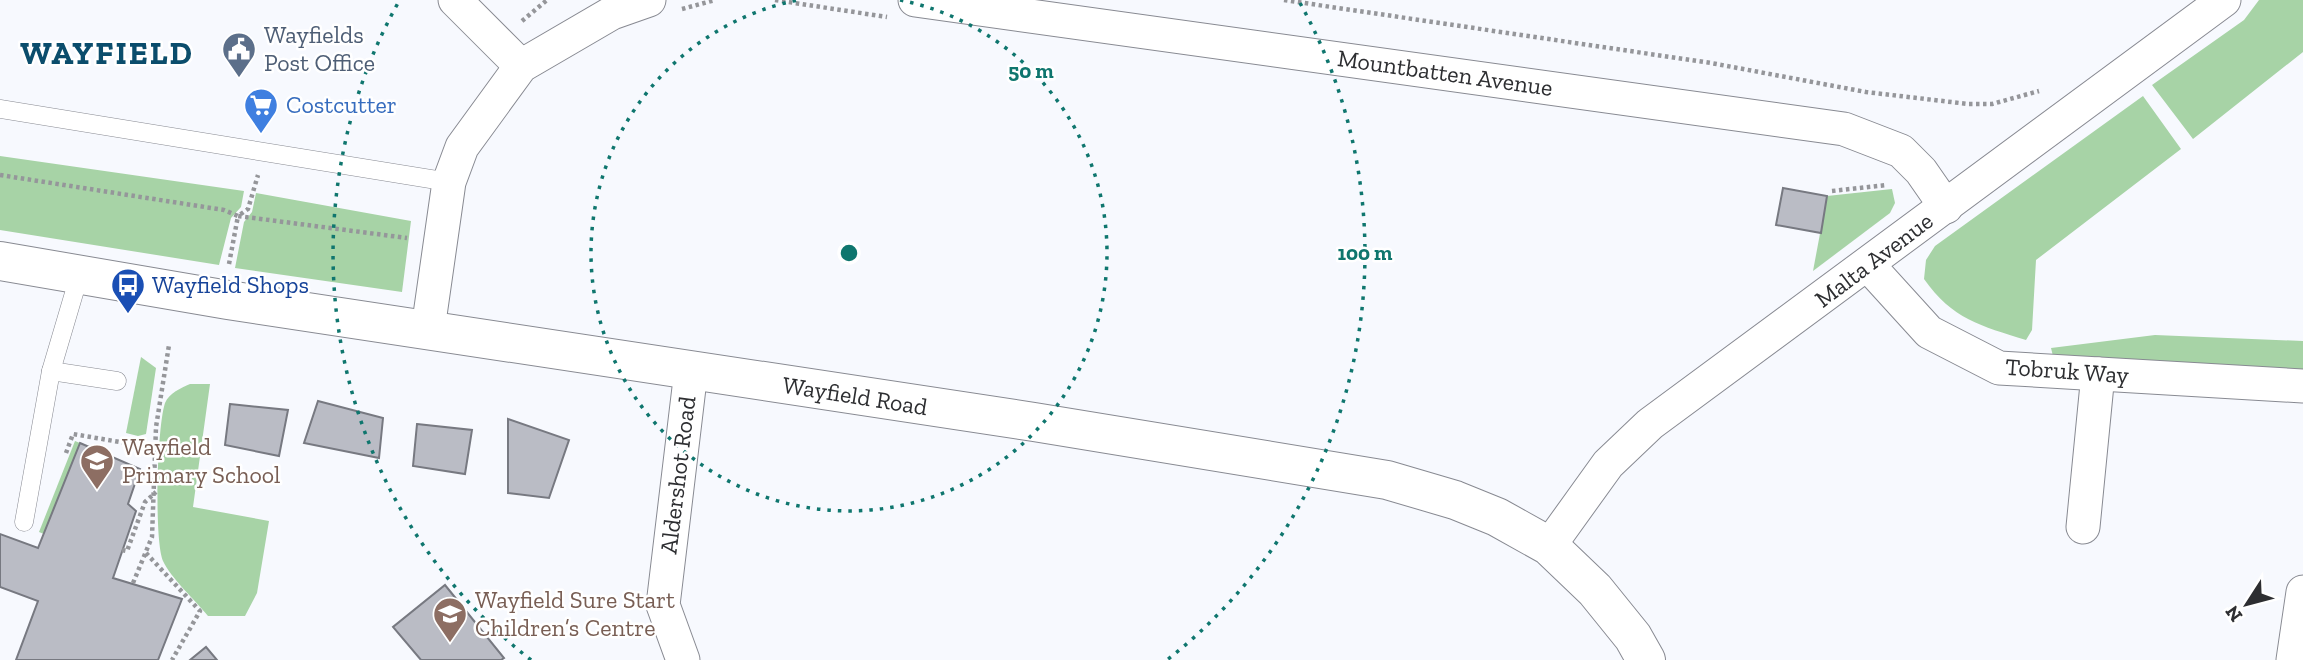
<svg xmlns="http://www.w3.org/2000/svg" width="2303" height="660" viewBox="0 0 2303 660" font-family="'Zilla Slab',serif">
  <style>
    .green { fill: #a7d3a6 }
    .building { fill: #babcc5; stroke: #777981; stroke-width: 2 }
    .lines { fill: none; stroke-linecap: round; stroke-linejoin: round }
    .lane-casing { stroke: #888a92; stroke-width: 19 }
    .street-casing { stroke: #888a92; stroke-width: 35 }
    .secondary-casing { stroke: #888a92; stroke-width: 40 }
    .path { stroke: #95969a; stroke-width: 4.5; stroke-dasharray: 3.5 3.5; stroke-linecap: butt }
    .lane { stroke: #fff; stroke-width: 18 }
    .street { stroke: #fff; stroke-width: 33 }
    .secondary { stroke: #fff; stroke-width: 38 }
    .ring { fill: none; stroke: #0f766e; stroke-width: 3.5; stroke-dasharray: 3.5 7 }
    .labels { text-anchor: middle; stroke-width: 5; stroke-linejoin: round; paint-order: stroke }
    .service-label { font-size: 24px; fill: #4e5e75; stroke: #fff; text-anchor: start }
    .street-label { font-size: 24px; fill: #2d2e31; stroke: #fff }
    .shop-label { font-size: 24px; fill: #366cbe; stroke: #fff; text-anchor: start }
    .transit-label { font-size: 24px; fill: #164399; stroke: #fff; text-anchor: start }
    .education-label { font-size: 24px; fill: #785e54; stroke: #fff; text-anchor: start }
    .district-label { font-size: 32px; font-weight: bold; letter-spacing: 2px; fill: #0b4d6c; stroke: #fff }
    .centre { fill: #0f766e; stroke: #fff; stroke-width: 3.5 }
    .ring-label { font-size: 21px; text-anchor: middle; font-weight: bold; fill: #0f766e; stroke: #fff; stroke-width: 5; stroke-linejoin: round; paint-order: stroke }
  </style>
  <rect width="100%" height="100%" fill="#f7f9fe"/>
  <g class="green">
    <polygon points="2259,0 2303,0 2303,52 2193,139 2152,85 2244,20"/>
    <path d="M2143,96L2181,149L2036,260L2032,330L2026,340C1981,326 1952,319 1924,279L1926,260L1935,246Z"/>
    <polygon points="0,156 244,191 241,207 231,218 219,265 0,230"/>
    <polygon points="1892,189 1895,203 1890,213 1813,271 1827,196"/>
    <polygon points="256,193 411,221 402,292 235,268 244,222 252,212"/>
    <polygon points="2155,335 2303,341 2303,370 2053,356 2051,348"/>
    <polygon points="141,357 156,368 146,434 138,436 126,433"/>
    <path d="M190,384H210L193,507L269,521L257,593L245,616H208C196,601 170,577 163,561C154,539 157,427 165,403C169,393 181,388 190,384Z"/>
    <polygon points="75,441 80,443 44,534 39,532"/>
  </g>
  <g class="building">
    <polygon points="1783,188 1827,196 1821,233 1776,225"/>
    <polygon points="318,401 383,418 379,458 304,443"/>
    <polygon points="230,404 288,410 279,456 225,445"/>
    <polygon points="508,419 569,440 549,498 508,493"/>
    <polygon points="417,424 472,430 465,474 413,466"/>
    <polygon points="80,443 140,469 128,504 136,511 113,578 182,599 158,660 16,660 38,601 0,587 0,534 38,548"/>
    <polygon points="445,585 504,658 501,660 421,660 393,627"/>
    <polygon points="206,647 217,660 190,660"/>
  </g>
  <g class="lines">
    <g class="lane-casing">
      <g id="lane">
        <polyline points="0,109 449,182"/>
        <polyline points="51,371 117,381"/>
        <polyline points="24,522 51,371 80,273"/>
      </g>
    </g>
    <g class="street-casing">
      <g id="street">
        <polyline points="455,0 521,66"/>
        <polyline points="915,0 1844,129 1901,151 1921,171 1946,207"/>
        <polyline points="1868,265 1929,332 1999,368 2303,386"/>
        <polyline points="428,329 449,182 462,147 521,66 612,13 649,0"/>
        <polyline points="2083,527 2098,374"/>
        <polyline points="1549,546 1608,464 1650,424 2224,0"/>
        <polyline points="683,660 663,605 691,371"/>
        <polyline points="2293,660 2303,592"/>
      </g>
    </g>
    <g class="secondary-casing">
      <polyline id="secondary" points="0,261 228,300 1034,422 1387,480 1455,500 1497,517 1549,546 1595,590 1633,637 1646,660"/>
    </g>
    <g class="path">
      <polyline points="775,0 887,17"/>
      <polyline points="1284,0 1711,63 1866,92 1968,104 1992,104 2039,91"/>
      <polyline points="682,9 715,0"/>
      <polyline points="522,21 547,0"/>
      <polyline points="0,175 224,210 238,216 248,209 258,175"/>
      <polyline points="1832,191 1887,185"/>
      <polyline points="229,264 238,216 407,238"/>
      <polyline points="66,453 73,434 155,448"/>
      <polyline points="122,550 127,551 145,502 156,492"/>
      <polyline points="146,553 200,611 172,660"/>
      <polyline points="133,583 152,537 156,427 169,345"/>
    </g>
    <use href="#lane" class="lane"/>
    <use href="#street" class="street"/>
    <use href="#secondary" class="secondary"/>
  </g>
  <g class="ring">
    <path d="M900 0A258 258 0 1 1 798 0"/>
    <path d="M531 660A516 516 0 0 1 398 3M1300 3A516 516 0 0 1 1167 660"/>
  </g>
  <defs>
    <g id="civic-pin" transform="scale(1.75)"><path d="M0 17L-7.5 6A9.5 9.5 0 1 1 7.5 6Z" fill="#5c6f8a" stroke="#fff"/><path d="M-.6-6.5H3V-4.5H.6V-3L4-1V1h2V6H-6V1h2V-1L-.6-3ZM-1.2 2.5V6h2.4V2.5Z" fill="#fff"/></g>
    <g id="supermarket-pin" transform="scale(1.75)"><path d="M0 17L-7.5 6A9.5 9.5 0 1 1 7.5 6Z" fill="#3f7fe0" stroke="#fff"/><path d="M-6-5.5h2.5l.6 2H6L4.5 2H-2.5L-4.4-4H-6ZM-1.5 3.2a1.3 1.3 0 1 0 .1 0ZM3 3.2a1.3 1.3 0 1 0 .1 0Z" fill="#fff"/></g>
    <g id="bus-pin" transform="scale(1.75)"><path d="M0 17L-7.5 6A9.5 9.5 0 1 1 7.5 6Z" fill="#1a4fb4" stroke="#fff"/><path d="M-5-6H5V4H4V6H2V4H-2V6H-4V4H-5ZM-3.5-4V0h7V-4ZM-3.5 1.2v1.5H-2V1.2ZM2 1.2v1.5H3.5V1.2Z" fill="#fff"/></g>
    <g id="school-pin" transform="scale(1.75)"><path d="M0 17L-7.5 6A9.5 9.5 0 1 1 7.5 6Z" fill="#8d6e63" stroke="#fff"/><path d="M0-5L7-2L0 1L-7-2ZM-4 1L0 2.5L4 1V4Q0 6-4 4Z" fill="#fff"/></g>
  </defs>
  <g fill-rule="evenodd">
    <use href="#civic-pin" x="239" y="49"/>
    <use href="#supermarket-pin" x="261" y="105"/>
    <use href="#bus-pin" x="128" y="285"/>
    <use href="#school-pin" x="97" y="461"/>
    <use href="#school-pin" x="450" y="614"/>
  </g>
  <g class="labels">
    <g class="service-label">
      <text x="264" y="43">Wayfields<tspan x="264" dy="28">Post Office</tspan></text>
    </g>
    <g class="street-label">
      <text transform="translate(1445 73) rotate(8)" y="8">Mountbatten Avenue</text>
      <text transform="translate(1874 260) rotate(-37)" y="8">Malta Avenue</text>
      <text transform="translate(2067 371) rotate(4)" y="8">Tobruk Way</text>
      <text transform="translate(855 396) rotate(9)" y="8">Wayfield Road</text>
      <text transform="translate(678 475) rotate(-83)" y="8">Aldershot Road</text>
    </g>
    <g class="shop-label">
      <text x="286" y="113">Costcutter</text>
    </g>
    <g class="transit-label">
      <text x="152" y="293">Wayfield Shops</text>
    </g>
    <g class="education-label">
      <text x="122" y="455">Wayfield<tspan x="122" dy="28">Primary School</tspan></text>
      <text x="475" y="608">Wayfield Sure Start<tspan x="475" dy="28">Children’s Centre</tspan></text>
    </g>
    <g class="district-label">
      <text x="107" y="64">WAYFIELD</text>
    </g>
  </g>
  <circle cx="849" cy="253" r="10" class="centre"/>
  <g class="ring-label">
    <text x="1031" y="78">50 m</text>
    <text x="1365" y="260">100 m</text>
  </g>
  <g transform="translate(2247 604) rotate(234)" stroke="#ffffff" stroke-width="5" paint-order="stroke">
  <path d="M0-5L12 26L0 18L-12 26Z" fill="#2d2e31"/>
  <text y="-10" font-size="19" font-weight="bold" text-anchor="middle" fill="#2d2e31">N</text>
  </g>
</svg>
